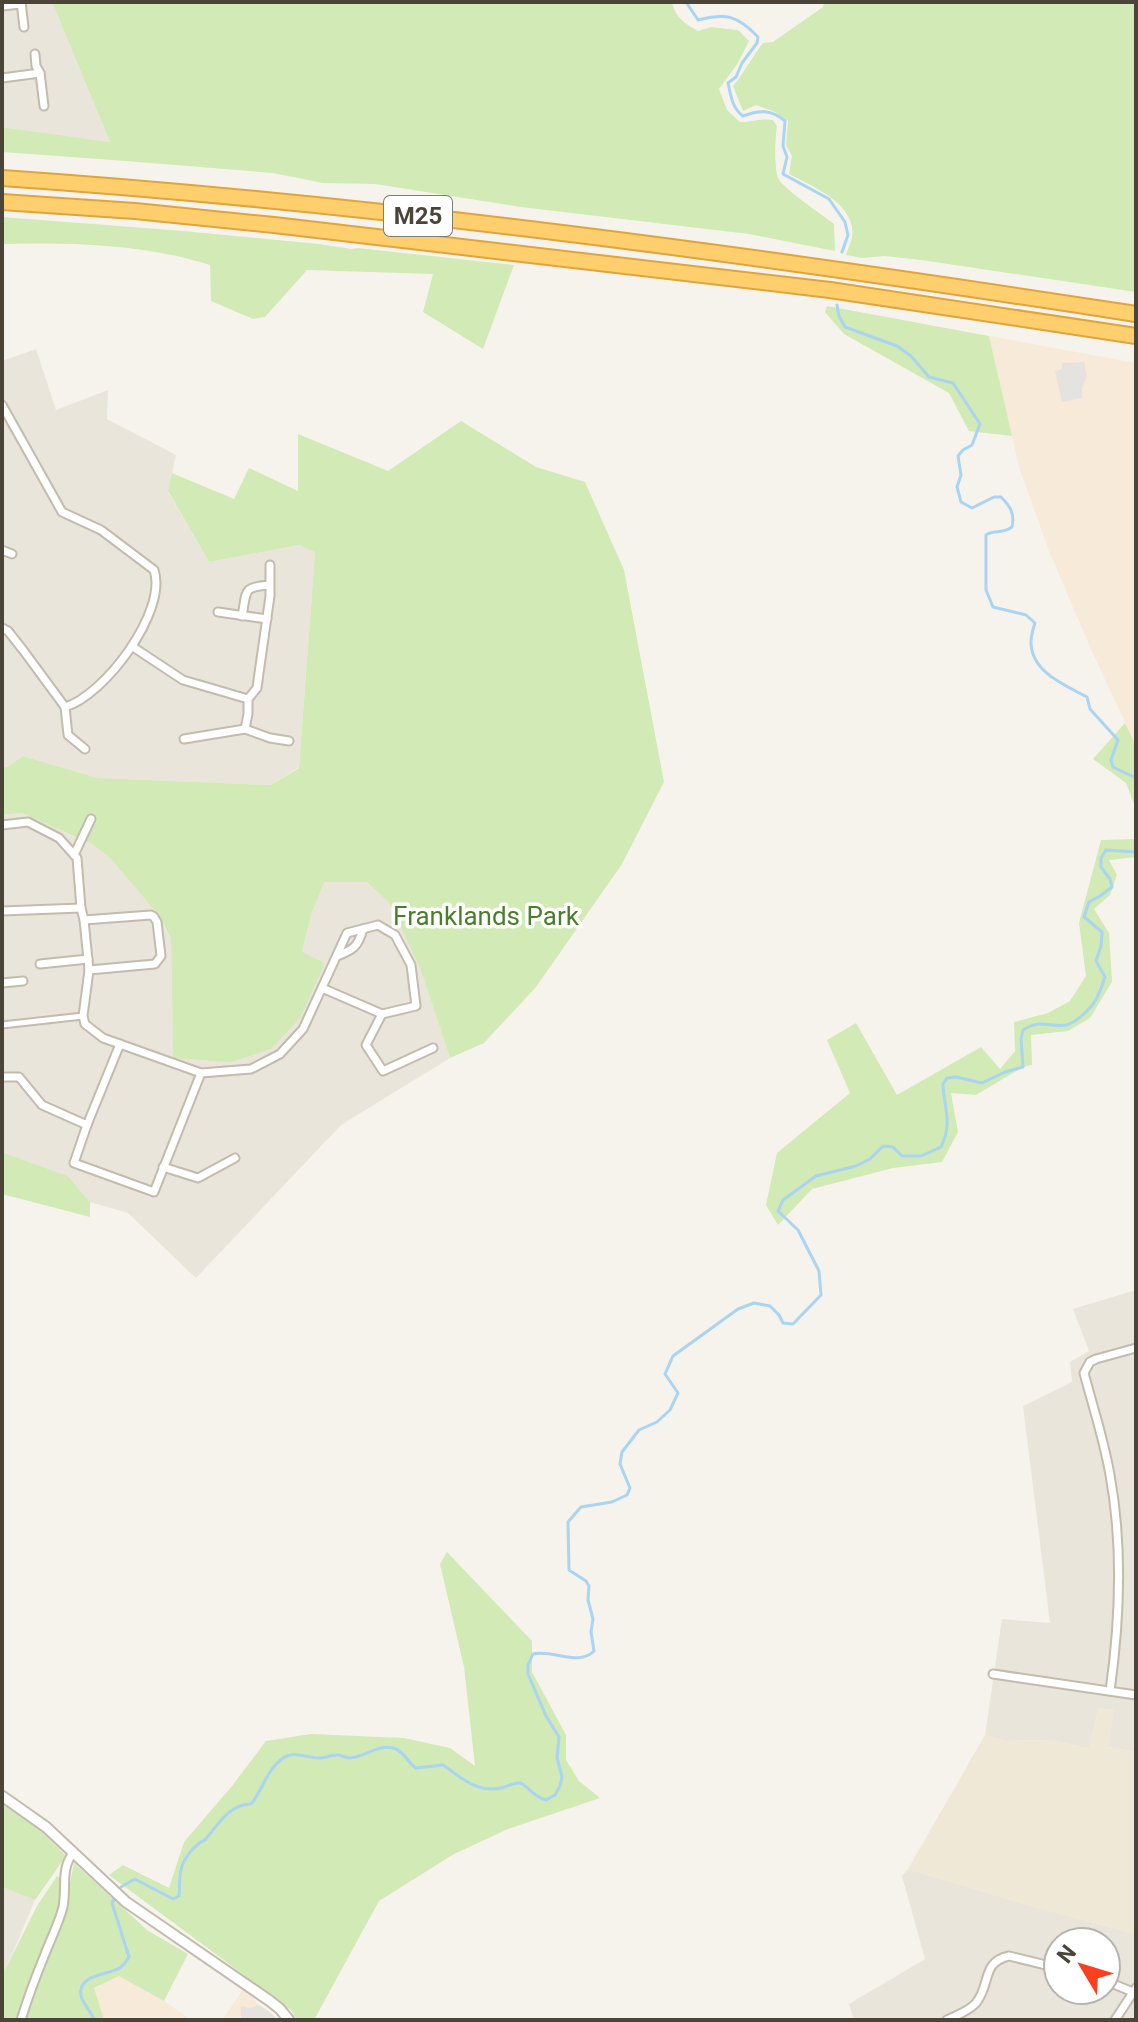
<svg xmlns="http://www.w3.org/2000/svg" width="1138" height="2022" viewBox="0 0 1138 2022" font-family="Roboto,sans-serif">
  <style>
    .residential { fill: #eae5da; fill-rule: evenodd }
    .commercial { fill: #f7ead8 }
    .education { fill: #efe8d6 }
    .green { fill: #d2eab5 }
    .parking { fill: #e5e3e0 }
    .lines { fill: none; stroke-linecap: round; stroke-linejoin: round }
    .stream { stroke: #a9d4f2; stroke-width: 3 }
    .pedestrian-casing { stroke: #c2bbae; stroke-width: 9 }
    .minor-casing { stroke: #c2bbae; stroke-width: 11 }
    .tertiary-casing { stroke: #c2bbae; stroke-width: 13 }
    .motorway-casing { stroke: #e0a43c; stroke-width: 18 }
    .pedestrian { stroke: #fff; stroke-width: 5 }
    .minor { stroke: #fff; stroke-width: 7 }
    .tertiary { stroke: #fff; stroke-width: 9 }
    .motorway { stroke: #ffcf6e; stroke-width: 14 }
    .labels { text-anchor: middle; stroke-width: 7; stroke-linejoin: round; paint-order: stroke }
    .shield { fill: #fff; stroke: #817c74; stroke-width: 2 }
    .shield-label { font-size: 24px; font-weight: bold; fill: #4b4439 }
    .park-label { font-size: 26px; fill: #4a7f2a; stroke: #fff }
  </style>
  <rect width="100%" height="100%" fill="#f6f3ec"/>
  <g class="residential">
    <polygon points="2,2 52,2 110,142 2,127"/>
    <polygon points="36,349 56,410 108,390 107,419 176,455 168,492 209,562 299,545 315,551 299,767 271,785 98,778 23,756 7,767 2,767 2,361"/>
    <polygon points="22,813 92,844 111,859 160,917 171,939 173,1057 325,963 302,953 311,915 323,882 367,882 389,903 420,968 450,1058 341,1125 196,1278 128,1213 90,1202 68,1176 2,1152 2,815"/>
    <polygon points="1136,1290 1136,1752 1107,1747 1114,1710 1099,1708 1089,1749 1051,1740 1005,1741 985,1735 1002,1619 1050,1623 1023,1406 1072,1382 1070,1362 1089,1351 1073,1309"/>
    <path d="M908,1869L1021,1903L1136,1934V2020H854L849,2004L925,1959L902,1876ZM1058,1942H1106V1990H1058Z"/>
    <polygon points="2,1887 35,1900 2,1978"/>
  </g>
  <g class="commercial">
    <polygon points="989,336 1136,363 1136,746 1090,647 1049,551 1019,467"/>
    <polygon points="119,1976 164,2001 191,2020 104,2020 94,1989"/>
    <polygon points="244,1988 259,2005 278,2020 222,2020"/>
  </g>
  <polygon class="education" points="1099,1708 1115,1710 1107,1747 1136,1752 1136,1934 1021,1903 908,1869 985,1735 1005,1741 1051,1740 1089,1749"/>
  <g class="green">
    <path d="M52,2H672C675,17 685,24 698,31L711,27L738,30L749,41L738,63L719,89L727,110L740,122C752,122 762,118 773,120L777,126C775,139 774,166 778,178C783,189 823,215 834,224L835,251L749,234L521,207L375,184L323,183L273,173L113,160L2,152V127L110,142Z"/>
    <path d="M824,2H1136V292L928,261L885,256L862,258L846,255C848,249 851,242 852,237C857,204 812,186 789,174L792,156L786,145L788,121L775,112L756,105L743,111L733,86C744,73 752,57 763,43L773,42L823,7Z"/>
    <path d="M2,217L183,231L319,244L351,249L358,248L514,265L483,349L423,312L433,274L307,270L265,317L253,319L211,301L210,265C144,244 71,242 2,244Z"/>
    <polygon points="827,306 989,336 1012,436 969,431 949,393 844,334 825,312"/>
    <polygon points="461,421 536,467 585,482 624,570 664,782 622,864 536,987 484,1043 450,1058 420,968 389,903 367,882 324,882 311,915 302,952 325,963 300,1018 271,1049 231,1062 173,1058 171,939 160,917 111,859 92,844 22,813 2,815 2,767 7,767 23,756 98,778 271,785 299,768 315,552 299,545 209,562 168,491 172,473 234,499 249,468 298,491 298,434 388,471"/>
    <polygon points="1125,723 1136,746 1136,809 1126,783 1093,759"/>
    <polygon points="1136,839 1136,857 1109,860 1117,875 1110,895 1094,909 1109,933 1112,982 1090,1018 1068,1031 1031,1035 1032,1065 1023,1067 976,1095 951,1093 958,1132 942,1162 893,1168 812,1189 778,1225 766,1205 777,1153 850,1093 827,1040 856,1023 897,1095 981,1047 1000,1069 1015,1051 1014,1022 1048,1013 1070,1001 1086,976 1079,923 1101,840"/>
    <polygon points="2,1152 68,1176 90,1202 90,1217 2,1194"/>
    <polygon points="447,1552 532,1641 532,1672 566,1735 566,1760 579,1781 600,1798 508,1829 454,1854 379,1901 314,2020 297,2020 291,2010 109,1875 123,1865 169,1888 184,1842 232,1786 266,1741 311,1734 404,1738 450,1748 475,1766 464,1667 440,1564"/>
    <polygon points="2,1804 40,1830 66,1856 35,1900 2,1887"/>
    <polygon points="74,1863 147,1930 188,1954 164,2001 119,1976 94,1988 104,2020 2,2020 2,1976 37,1906 57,1876 70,1883"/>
  </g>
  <g class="parking">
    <polygon points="1084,362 1087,376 1082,388 1082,398 1062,402 1055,371 1062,369 1062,363"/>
    <polygon points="259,2005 271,2013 278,2020 241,2020 241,2006 249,2008"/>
  </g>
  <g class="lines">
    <g class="stream">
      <path d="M686,2L698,20C726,13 737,15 758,37L757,43L742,63L736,77L728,83C731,96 732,108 743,116C759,110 771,109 785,121L783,146L787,157L783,174L829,199L845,222L848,235L842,252"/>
      <path d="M837,305L839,316L845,327L897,346L911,356L929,377L953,383L980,424L972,445L963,450L958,456L961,475L957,487L961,502L972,508L994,497H1001C1010,506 1015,513 1012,527C1001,535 995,529 986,535V590L993,607L1026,615L1035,623C1033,629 1031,636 1031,642C1031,672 1065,685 1087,697L1090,709L1118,740L1111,760L1113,767L1136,778"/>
      <path d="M119,1890L121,1887L135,1879L173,1899L179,1896C180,1888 179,1877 181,1870C183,1859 195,1844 205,1840C218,1825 229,1804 251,1804C263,1790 266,1770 283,1758C295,1750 306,1758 319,1758C325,1758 332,1755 338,1755C342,1755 346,1758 350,1758C365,1757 378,1744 393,1748C403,1750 408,1763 416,1768L443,1765C462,1778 476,1793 501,1788C507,1787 514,1782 520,1783C526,1784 533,1797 546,1800L555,1795L560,1786L562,1777L557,1758L559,1737L546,1716L528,1674V1665L533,1654C553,1649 578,1667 594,1651L591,1632L593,1619L588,1600L589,1586L586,1581L569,1570L568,1522L581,1507L612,1502L627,1495L630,1488L620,1464L622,1452L639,1430L657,1422L670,1410L678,1393L665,1374L673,1356L738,1309L754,1303L770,1306L779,1315L783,1323L793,1324L821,1295L819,1271L798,1230L778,1211L783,1200L816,1176L856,1166L870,1159L883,1146L893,1147L902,1156H921L941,1147C953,1122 944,1110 943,1084L947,1078L956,1077L982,1083L1005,1072L1023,1067L1021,1039L1023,1030C1042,1018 1049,1028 1066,1025C1076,1023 1090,1009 1095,1001C1100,994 1102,985 1105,977L1096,961L1101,946L1102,932L1084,917L1089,902L1100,896L1112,887L1110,879L1101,867V858L1106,850L1136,852"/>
      <path d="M94,2020C91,2011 83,2004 81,1996C77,1973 109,1976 121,1967C125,1964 126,1961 129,1957L112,1903L115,1897"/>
    </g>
    <g class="pedestrian-casing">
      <polyline id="pedestrian" points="2,1025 83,1016"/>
    </g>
    <g class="minor-casing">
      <g id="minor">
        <polyline points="21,2 24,27"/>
        <polyline points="2,6 21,4"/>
        <polyline points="35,54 36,66 40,73 44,106"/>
        <polyline points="2,78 40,73"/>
        <path d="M2,405L62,512L101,530L154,570C168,611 104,696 65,707"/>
        <polyline points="2,550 12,554"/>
        <polyline points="218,612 267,619"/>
        <path d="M242,616C247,591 242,587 269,585"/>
        <polyline points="2,628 8,631 23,650 65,707 68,735 85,749"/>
        <polyline points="133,647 183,680 248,699"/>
        <polyline points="245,729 270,738 289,741"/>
        <polyline points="184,739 245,729 248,714 248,699 257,688 259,673 270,596 270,565"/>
        <polyline points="2,825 28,822 59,838 77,858 81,908 84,920 89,970 83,1016 85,1024 103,1038 201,1073 251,1069 280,1054 303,1029 347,933 378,925 395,935 411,965 416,1006 382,1014 322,988"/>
        <polyline points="74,855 91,819"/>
        <polyline points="2,911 81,908"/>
        <polyline points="84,920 151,915 154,917 157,922 161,956 155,964 89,970"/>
        <path d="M337,956C353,950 358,947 363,929"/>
        <polyline points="40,964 88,959"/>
        <polyline points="2,983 23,981"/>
        <polyline points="382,1014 366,1045 383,1071 433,1048"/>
        <polyline points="120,1044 87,1125 74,1163 154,1192 201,1073"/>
        <polyline points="2,1077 19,1077 42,1105 87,1125"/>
        <polyline points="163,1167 198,1178 235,1158"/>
        <polyline points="993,1674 1136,1695"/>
        <path d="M1110,1691C1120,1620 1123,1546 1110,1475C1104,1440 1093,1407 1084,1373L1090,1362L1096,1359L1136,1348"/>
        <polyline points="1106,1981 1133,1992"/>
        <path d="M21,2020C28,1997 36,1976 45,1954C51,1938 59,1923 63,1907C67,1887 60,1868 74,1852"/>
        <path d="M947,2020C957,2015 969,2011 976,2003C991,1985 981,1962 1009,1956L1058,1968"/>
        <polyline points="1115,2020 1136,1988"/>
      </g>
    </g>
    <g class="tertiary-casing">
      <polyline id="tertiary" points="2,1796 46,1827 126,1902 270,2001 280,2009 289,2020"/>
    </g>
    <g class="motorway-casing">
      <g id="motorway">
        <path d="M2,178C382,204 760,256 1136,314"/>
        <polyline points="2,202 135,211 274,225 830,290 1136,336"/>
      </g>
    </g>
    <use href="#pedestrian" class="pedestrian"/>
    <use href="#minor" class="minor"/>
    <use href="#tertiary" class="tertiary"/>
    <use href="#motorway" class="motorway"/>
  </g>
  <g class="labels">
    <rect class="shield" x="384" y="196" width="68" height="40" rx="6"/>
    <g class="shield-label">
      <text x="418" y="224">M25</text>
    </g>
    <g class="park-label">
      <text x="486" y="925">Franklands Park</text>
    </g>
  </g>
  <rect width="1138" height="2022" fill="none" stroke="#4b4439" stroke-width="8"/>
  <g transform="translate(1082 1966) rotate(308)"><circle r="38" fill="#ffffff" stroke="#b7b4b0" stroke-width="2"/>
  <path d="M0-6L14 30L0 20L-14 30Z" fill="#fc3f1d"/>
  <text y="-12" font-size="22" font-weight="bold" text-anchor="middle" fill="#4b4439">N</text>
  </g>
</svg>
